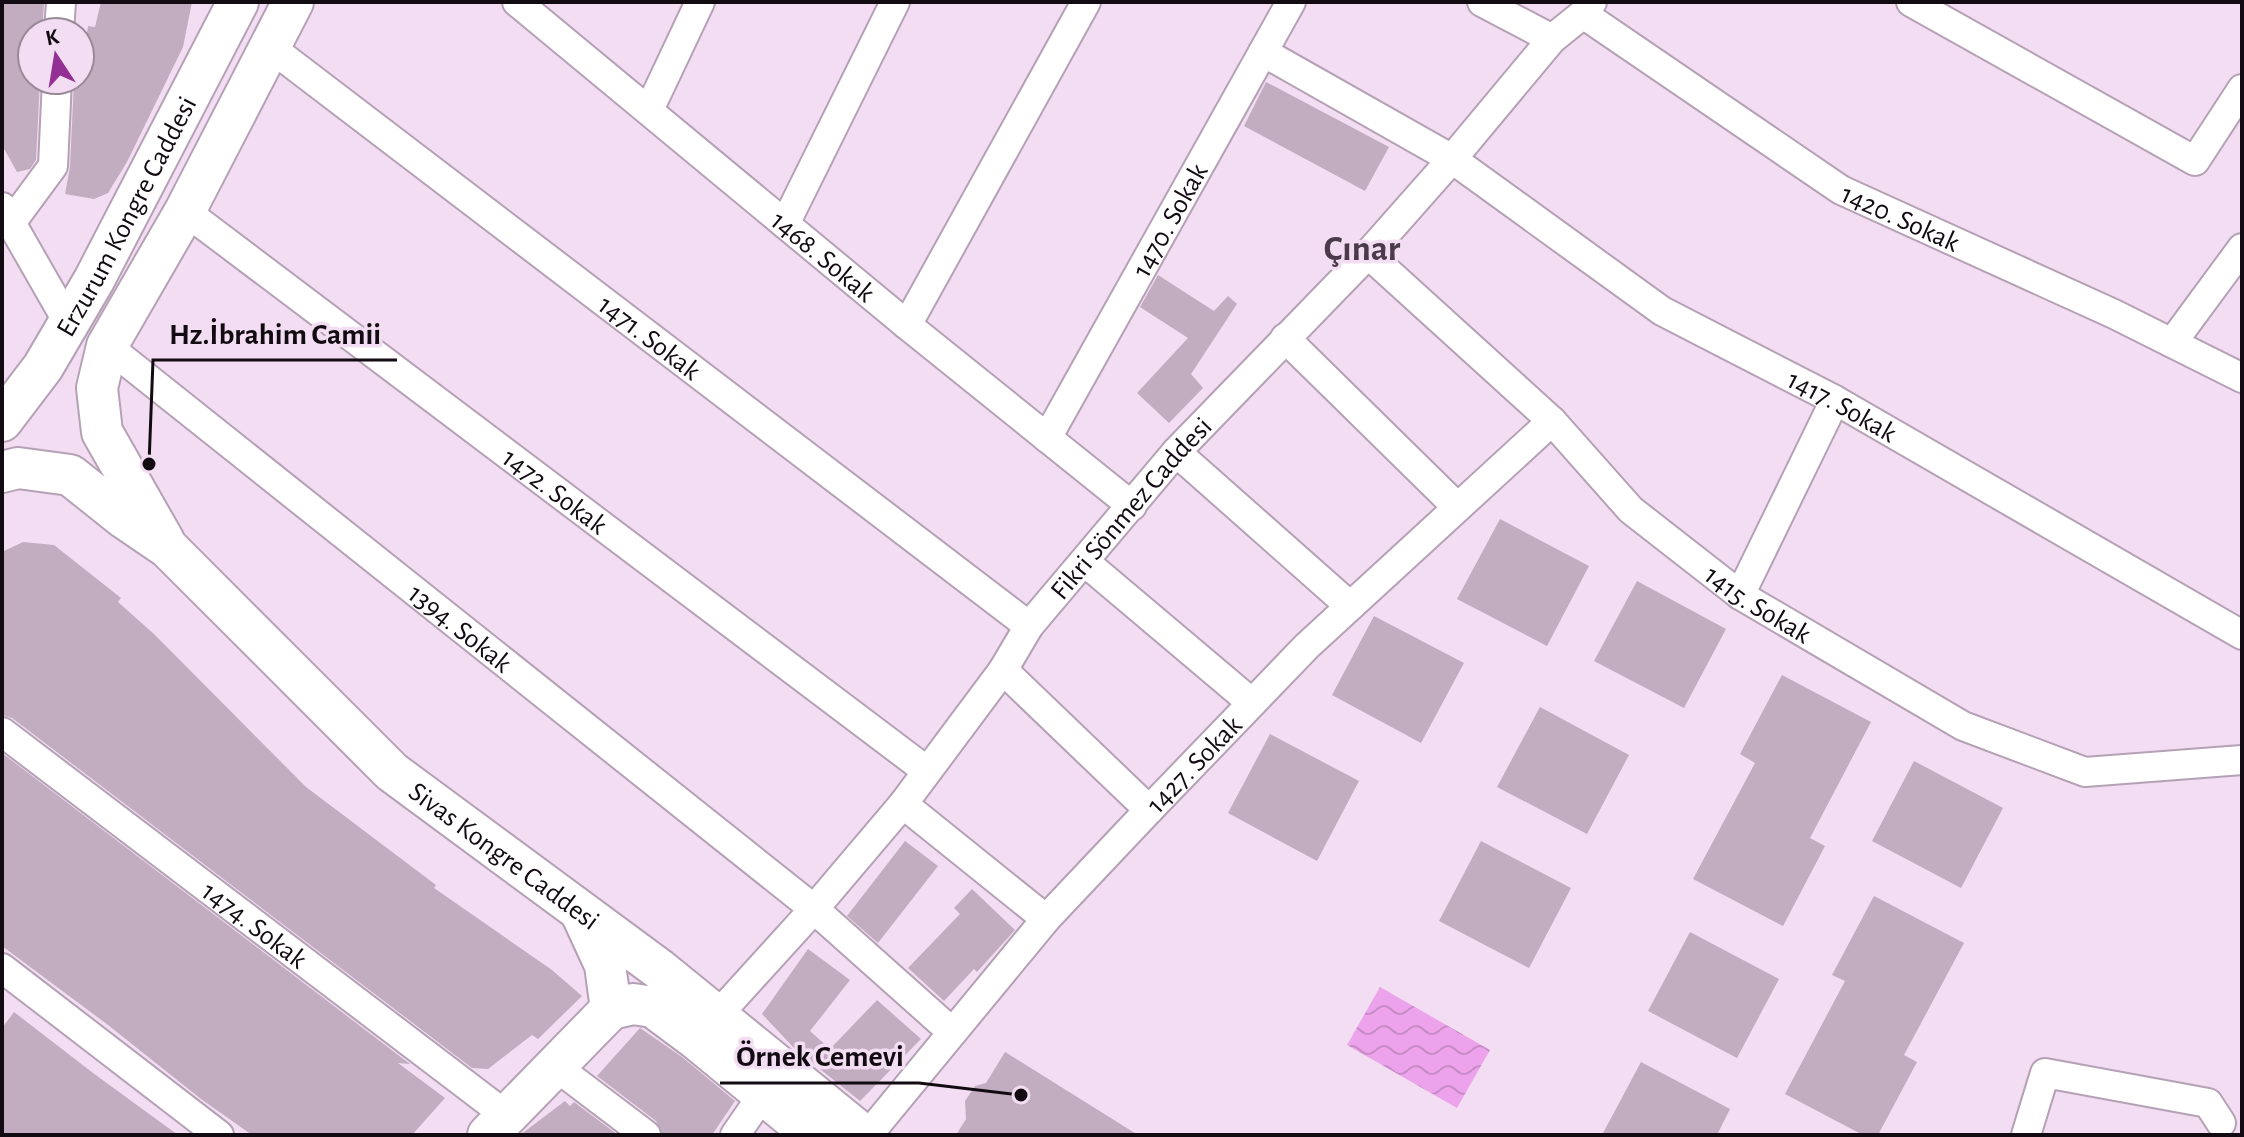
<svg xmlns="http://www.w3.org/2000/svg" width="2244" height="1137" viewBox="0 0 2244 1137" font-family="'Alegreya Sans',sans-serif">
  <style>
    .water { fill: url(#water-waves) }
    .building { fill: #c1acc0 }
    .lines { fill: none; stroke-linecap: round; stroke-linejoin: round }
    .street-casing { stroke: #b5a1b5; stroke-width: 32 }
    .secondary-casing { stroke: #b5a1b5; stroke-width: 44 }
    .street { stroke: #fff; stroke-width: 28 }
    .secondary { stroke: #fff; stroke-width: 40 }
    .labels { text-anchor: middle; stroke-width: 7; stroke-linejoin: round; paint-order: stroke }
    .street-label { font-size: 28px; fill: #120b12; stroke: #f3ddf2 }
    .district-label { font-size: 36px; font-weight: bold; fill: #4b3a4a; stroke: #f3ddf2 }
    .leader { fill: none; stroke: #120b12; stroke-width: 3 }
    .callout-dot { fill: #120b12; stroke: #f3ddf2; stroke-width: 3 }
    .callout-label { font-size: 30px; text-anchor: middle; font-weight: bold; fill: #120b12; stroke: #f3ddf2; stroke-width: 7; stroke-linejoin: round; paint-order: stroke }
  </style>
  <defs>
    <pattern id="water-waves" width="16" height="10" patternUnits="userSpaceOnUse" patternTransform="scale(2)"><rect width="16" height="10" fill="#eca3eb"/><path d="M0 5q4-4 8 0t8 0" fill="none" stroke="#c98bc8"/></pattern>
  </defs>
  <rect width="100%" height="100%" fill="#f3ddf2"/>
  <polygon class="water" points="1380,987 1490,1050 1457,1108 1347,1045"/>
  <g class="building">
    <polygon points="2,2 44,2 42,32 32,32 32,80 40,80 36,160 30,169 17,172 2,145"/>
    <polygon points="101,2 192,2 183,47 127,162 108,193 94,199 65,194 70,167 74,80 80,80 88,26 95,27"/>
    <polygon points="1266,82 1389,147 1365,191 1244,126"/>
    <polygon points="1158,275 1214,311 1228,296 1237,304 1191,374 1203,388 1169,423 1137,393 1188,338 1140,307"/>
    <polygon points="1500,519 1589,566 1547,646 1457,599"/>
    <polygon points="23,542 54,545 121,598 118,602 154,634 306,787 436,885 434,888 552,970 582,996 538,1039 532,1035 488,1069 472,1068 12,718 2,715 2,552"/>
    <polygon points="1637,581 1726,629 1684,708 1594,661"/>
    <polygon points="1374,616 1464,663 1421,743 1332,695"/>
    <polygon points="1782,675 1871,722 1810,838 1825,846 1783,926 1693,879 1755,763 1740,754"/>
    <polygon points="1540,707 1629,755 1587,834 1497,787"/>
    <polygon points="1270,734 1359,781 1317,861 1228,813"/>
    <polygon points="2,753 410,1064 398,1063 445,1098 412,1135 252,1135 201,1099 108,1025 2,946"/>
    <polygon points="1914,761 2003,808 1961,888 1872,841"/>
    <polygon points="905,841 938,866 878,943 847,916"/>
    <polygon points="1481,841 1571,888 1529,968 1439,921"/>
    <polygon points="972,889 1015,930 977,972 974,969 944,1001 908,968 960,914 954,908"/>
    <polygon points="1874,896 1964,943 1904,1055 1917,1062 1878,1135 1863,1135 1785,1094 1845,981 1832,975"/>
    <polygon points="1690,932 1779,979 1737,1058 1648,1011"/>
    <polygon points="808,949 850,980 810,1031 830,1049 877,1000 921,1039 860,1101 795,1049 762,1014"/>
    <polygon points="14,1012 93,1073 178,1135 2,1135 2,1028"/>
    <polygon points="640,1028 682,1057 735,1101 712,1135 663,1135 656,1121 597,1076"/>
    <polygon points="1005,1052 1138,1135 956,1135 966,1119 965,1101 975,1086 986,1083"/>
    <polygon points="1641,1062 1730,1109 1717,1135 1602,1135"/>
    <polygon points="565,1101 570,1106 574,1102 618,1135 520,1135"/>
  </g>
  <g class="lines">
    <g class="street-casing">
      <g id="street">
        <path id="s1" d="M517,2L907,325L1132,506"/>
        <polyline points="1482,2 1552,39"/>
        <polyline points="1911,2 2195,161 2242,89"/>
        <path id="s2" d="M1583,14L1841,190L2114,314L2242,378"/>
        <polyline points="59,32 61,2"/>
        <path id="s3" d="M270,47L1029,626"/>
        <path id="s4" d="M1263,52L1452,159L1662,311L1835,400L2242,635"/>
        <polyline points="649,110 700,2"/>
        <polyline points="2,207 69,324"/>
        <path id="s5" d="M185,211L927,771"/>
        <polyline points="11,223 53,166 57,80"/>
        <polyline points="785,224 895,2"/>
        <path id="s6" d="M1368,254L1552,421L1631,510L1740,595L1963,726L2085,772L2242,760"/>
        <polyline points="907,325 1086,2"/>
        <polyline points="1285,338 1457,507"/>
        <polyline points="2172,343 2242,248"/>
        <path id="s7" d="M107,346L814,909L952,1032"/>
        <path id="s8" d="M1047,438L1291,2"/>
        <polyline points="1176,452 1350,606"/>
        <polyline points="1085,562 1252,703"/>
        <polyline points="1740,595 1835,400"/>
        <polyline points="1003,670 1149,810"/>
        <path id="s9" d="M2,732L507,1116"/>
        <polyline points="903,804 1046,919"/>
        <polyline points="2,968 219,1135"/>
        <path id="s10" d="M705,1029L814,909L903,804L1003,670L1029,626L1176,452L1368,254L1452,159L1552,39L1583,14L1592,2"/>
        <polyline points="555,1066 646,1135"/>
        <polyline points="735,1135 773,1080"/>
        <path id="s11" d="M868,1135L1046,919L1149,810L1307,646L1552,421"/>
        <polyline points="2026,1135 2045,1073 2208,1103 2221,1123"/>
      </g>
    </g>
    <g class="secondary-casing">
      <g id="secondary">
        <path id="s12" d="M2,421L43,367L94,280L238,2"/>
        <path id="s13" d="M2,472L18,468L70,475L124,518L168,548L392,772L659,969L863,1135"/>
        <polyline points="164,541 102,432 97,388 107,346 185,211 293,2"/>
        <polyline points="582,915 605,965 611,1009"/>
        <polyline points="611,1009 633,1004 653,1007 696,1039 813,1135"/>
        <polyline points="488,1135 611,1009"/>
      </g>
    </g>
    <use href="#street" class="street"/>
    <use href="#secondary" class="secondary"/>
  </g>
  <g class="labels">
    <g class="street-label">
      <text dy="10" stroke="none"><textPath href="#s12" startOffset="240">Erzurum Kongre Caddesi</textPath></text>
      <text dy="10" stroke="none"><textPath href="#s2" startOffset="378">1420. Sokak</textPath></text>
      <text dy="10" stroke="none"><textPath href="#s8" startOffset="250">1470. Sokak</textPath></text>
      <text dy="10" stroke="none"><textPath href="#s1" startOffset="398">1468. Sokak</textPath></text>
      <text dy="10" stroke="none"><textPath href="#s3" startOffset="478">1471. Sokak</textPath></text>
      <text dy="10" stroke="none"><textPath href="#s4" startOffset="680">1417. Sokak</textPath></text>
      <text dy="10" stroke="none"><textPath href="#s5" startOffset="464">1472. Sokak</textPath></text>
      <text dy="10" stroke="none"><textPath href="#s10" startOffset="674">Fikri Sönmez Caddesi</textPath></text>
      <text dy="10" stroke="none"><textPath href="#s6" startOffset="526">1415. Sokak</textPath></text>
      <text dy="10" stroke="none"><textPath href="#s7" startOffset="452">1394. Sokak</textPath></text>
      <text dy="10" stroke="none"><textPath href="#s11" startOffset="494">1427. Sokak</textPath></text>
      <text dy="10" stroke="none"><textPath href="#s13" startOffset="648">Sivas Kongre Caddesi</textPath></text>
      <text dy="10" stroke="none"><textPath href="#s9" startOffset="318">1474. Sokak</textPath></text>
    </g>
    <g class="district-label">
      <text x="1362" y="260">Çınar</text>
    </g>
  </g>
  <path class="leader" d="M149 464L153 360H397M1021 1095L919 1083H720"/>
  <g class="callout-dot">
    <circle cx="149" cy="464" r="8"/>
    <circle cx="1021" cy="1095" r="8"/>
  </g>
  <g class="callout-label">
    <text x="275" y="344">Hz.İbrahim Camii</text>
    <text x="820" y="1066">Örnek Cemevi</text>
  </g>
  <rect width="2244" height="1137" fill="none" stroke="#120b12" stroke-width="8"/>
  <g transform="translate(56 56) rotate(348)"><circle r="38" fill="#f3ddf2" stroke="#998998" stroke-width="2"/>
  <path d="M0-6L14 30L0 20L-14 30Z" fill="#932f95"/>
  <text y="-12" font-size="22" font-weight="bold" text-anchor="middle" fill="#120b12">K</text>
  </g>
</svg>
